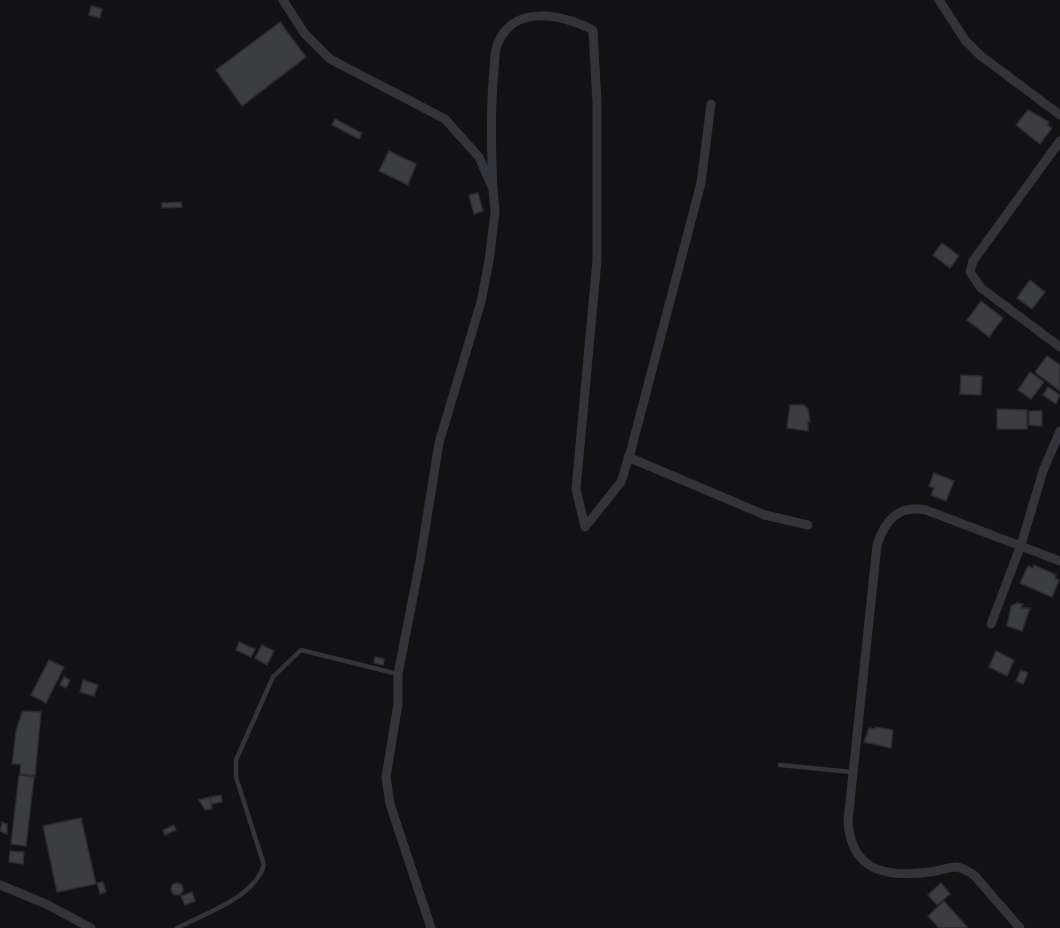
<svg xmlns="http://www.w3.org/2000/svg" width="1060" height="928" viewBox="0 0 1060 928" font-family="Rubik,sans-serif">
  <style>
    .building { fill: #3c3d41; stroke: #2c2c30; stroke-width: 1.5 }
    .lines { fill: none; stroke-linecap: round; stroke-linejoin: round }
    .lane { stroke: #333439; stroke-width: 4.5 }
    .street { stroke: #333439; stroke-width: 9 }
  </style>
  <rect width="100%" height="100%" fill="#121214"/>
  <g class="building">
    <polygon points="91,6 102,9 100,18 89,15"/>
    <polygon points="280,22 306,57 242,106 216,70"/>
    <polygon points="1028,110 1049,122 1047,125 1052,128 1040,144 1016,125"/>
    <polygon points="335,119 362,133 359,139 332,125"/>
    <polygon points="389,151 416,164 408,185 379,171"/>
    <polygon points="478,193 483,211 474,214 469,195"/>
    <polygon points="181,202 182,207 162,208 162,203"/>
    <polygon points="942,243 959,256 950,268 933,255"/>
    <polygon points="1030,280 1045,292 1032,309 1017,298"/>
    <polygon points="981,301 1003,318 989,337 967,320"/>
    <polygon points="1047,356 1060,365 1060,391 1035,372"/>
    <polygon points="1030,372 1044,382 1031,399 1018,390"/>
    <polygon points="961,375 982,376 981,395 960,394"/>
    <polygon points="1048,387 1060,395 1056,404 1043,395"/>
    <polygon points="790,405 804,405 808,409 810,422 808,422 808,431 787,428"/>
    <polygon points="997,409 1027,410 1027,429 997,429"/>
    <polygon points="1029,411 1042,411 1042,426 1029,425"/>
    <polygon points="934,473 954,481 946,501 931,495 934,488 929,486"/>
    <polygon points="1034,565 1056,575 1055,578 1059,580 1052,597 1020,583 1028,566 1033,568"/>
    <polygon points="1017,603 1023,604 1021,608 1030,608 1022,631 1007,626 1011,606"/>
    <polygon points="239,642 255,649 251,657 236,650"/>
    <polygon points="262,645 274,651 267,665 255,658"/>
    <polygon points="996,651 1014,660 1007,676 989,667"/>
    <polygon points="375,657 384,659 383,665 374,663"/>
    <polygon points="49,660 64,667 46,703 31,695"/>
    <polygon points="1021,670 1028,673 1023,684 1016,681"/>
    <polygon points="64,677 70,680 66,688 60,685"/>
    <polygon points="83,680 98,685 94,696 80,692"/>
    <polygon points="25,711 41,712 35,776 20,774 21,764 12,764 16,731 22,712"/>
    <polygon points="875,727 893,730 891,748 864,742 869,728 875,729"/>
    <polygon points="19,775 34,777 26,846 11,844"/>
    <polygon points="221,795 222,802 211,804 210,797"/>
    <polygon points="210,797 212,809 205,810 199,800"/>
    <polygon points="81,818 96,884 57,892 43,826"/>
    <polygon points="2,822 7,824 7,834 0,831"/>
    <polygon points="174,825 176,830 165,835 163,830"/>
    <polygon points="10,851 24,852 23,864 9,862"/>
    <polygon points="103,882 106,892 100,894 97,883"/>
    <circle cx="177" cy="889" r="6"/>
    <polygon points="941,883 950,894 937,905 928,895"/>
    <polygon points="192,892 195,901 185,905 181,896"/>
    <polygon points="944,901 967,927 966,928 939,928 928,916"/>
  </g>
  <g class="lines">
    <g class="lane">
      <polyline points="780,765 852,772"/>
      <path d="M177,928C206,913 254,898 264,865L236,777V760L273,677L301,650L398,674"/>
    </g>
    <g class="street">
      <polyline points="283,0 304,33 330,59 445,119 479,157 493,189 495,212 489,261 481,302 439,443 420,561 398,674 398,704 386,777 390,804 431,928"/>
      <polyline points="939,0 965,40 981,56 1060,115"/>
      <polyline points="1060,141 973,261 970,272 981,288 1060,347"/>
      <path d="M493,189C491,148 490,110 494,70C495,62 494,50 498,43C515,3 562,15 593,30L597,103V260L576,489L585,527L621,482L631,450L701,183L711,104"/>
      <polyline points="628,457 765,515 808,525"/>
      <polyline points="991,624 1021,545 1043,471 1060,431"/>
      <polyline points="0,885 46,904 91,928"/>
      <path d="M1020,928L974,875C969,872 963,868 957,867C948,867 939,871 930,872C886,878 851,871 848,821L877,545C885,520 898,505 926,510L1060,561"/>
    </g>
  </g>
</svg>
